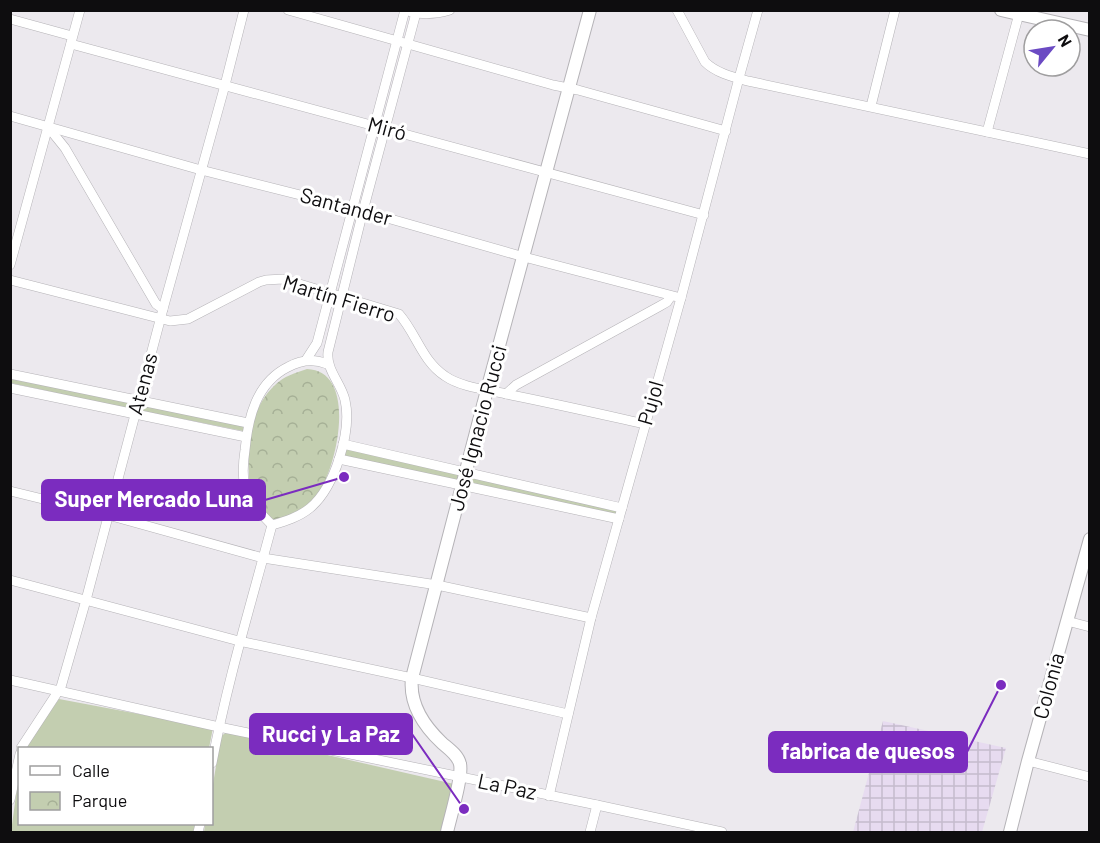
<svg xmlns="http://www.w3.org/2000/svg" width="1100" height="843" viewBox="0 0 1100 843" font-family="Barlow,sans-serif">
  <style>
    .industrial { fill: url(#industrial-grid) }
    .grass { fill: #c3ceb0 }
    .park { fill: url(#park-crowns) }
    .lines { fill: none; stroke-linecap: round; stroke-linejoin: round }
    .street-casing { stroke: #b5b3b7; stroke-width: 10 }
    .secondary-casing { stroke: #b5b3b7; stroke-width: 14 }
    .street { stroke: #fff; stroke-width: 9 }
    .secondary { stroke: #fff; stroke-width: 12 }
    .labels { text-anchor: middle; stroke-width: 6; stroke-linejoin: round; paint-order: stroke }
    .street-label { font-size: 21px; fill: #0e0d0f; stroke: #fff }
    .leader { fill: none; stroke: #7b2cbf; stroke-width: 2 }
    .callout-dot { fill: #7b2cbf; stroke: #fff; stroke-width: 2 }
    .callout { fill: #7b2cbf; stroke: #7b2cbf; stroke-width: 2 }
    .callout-label { font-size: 22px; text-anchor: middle; font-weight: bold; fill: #fff }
  </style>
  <defs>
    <pattern id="industrial-grid" width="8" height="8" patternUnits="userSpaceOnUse" patternTransform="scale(1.5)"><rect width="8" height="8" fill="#e7dbf0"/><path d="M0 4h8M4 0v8" fill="none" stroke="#c5bbcd"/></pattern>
    <pattern id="park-crowns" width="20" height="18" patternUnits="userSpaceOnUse" patternTransform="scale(1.5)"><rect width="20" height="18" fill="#c3ceb0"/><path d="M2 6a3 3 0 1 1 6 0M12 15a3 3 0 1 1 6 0" fill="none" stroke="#a6b096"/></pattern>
  </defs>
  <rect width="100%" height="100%" fill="#ece9ee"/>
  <polygon class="industrial" points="883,721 1006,748 982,832 853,832"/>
  <g class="grass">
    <polygon points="11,379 132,403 130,409 11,383"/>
    <polygon points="140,404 244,425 243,431 138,410"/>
    <polygon points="345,447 459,473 457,481 343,455"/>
    <polygon points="469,477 618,509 616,515 468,483"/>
    <polygon points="59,699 213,728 209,748 27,748 32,737"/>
    <polygon points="227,732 454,784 442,832 204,832 205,824 212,824 212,790 221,736"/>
    <polygon points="19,773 20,824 196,824 194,832 11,832"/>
  </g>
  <path class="park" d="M307,369C359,371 337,469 317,495C309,507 293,516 279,519C269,521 262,513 258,505C256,501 253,497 251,493C249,488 249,481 249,475C247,444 251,407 275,385C284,376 295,373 307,369Z"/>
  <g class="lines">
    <g class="street-casing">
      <g id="street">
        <polyline points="288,10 553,85 578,90 726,131"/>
        <path d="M677,10L705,62C716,73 733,77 748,81L1090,154"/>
        <path d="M411,12C425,15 437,14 450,10"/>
        <polyline points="10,19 72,36"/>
        <polyline points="71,44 704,215"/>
        <polyline points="871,106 895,10"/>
        <polyline points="10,116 201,170 352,208 524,257 681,298"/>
        <polyline points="48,127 65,148 156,304 163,309"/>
        <polyline points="987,132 1020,10"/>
        <polyline points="10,265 80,10"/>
        <path d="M10,280L170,321L188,319L259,282L266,280L283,279L399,314C416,333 422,361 445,376C462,388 491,390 511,395C556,404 600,414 645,424"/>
        <polyline points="306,360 317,343 405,10"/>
        <polyline points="10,374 248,423"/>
        <polyline points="10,388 246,437"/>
        <polyline points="506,394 516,385 660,306 667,302 671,296"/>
        <polyline points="343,444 622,508"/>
        <polyline points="339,459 619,519"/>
        <polyline points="10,491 108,515 263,558 437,585 591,618"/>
        <path d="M272,525C286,521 299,517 310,508C335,487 352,431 345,400C341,383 326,370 328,352L363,211L416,13"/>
        <path d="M272,525C261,514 249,502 245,487C242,475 243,463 245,450C248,418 256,383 288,367C301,360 313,358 327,364"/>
        <polyline points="10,580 239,641 412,678 568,714"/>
        <polyline points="1067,621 1090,627"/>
        <polyline points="10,680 219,727 597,805 722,832"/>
        <polyline points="21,748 61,687 86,600 163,309 225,85 244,10"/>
        <polyline points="1028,761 1090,777"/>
        <path d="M212,763C227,682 251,604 272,525"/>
        <polyline points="549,796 591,618 681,298 739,78 758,10"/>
        <polyline points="10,800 20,754"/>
        <polyline points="198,832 200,824"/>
        <polyline points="590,832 597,805"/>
      </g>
    </g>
    <g class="secondary-casing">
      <g id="secondary">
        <polyline points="1001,10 1090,30"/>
        <path d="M447,832C450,818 463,776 460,764C458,755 449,749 442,743C424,726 409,704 412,678L487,390L590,10"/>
        <polyline points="1010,832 1028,761 1090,539"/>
      </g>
    </g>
    <use href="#street" class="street"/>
    <use href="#secondary" class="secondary"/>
  </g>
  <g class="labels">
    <g class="street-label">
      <text transform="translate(387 129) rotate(15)" y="7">Miró</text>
      <text transform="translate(346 207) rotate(15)" y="7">Santander</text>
      <text transform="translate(339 299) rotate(17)" y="7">Martín Fierro</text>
      <text transform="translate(143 384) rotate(-75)" y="7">Atenas</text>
      <text transform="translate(651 403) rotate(-74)" y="7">Pujol</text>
      <text transform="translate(478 428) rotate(-75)" y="7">José Ignacio Rucci</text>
      <text transform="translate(1049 686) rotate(-75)" y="7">Colonia</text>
      <text transform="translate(507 787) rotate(12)" y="7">La Paz</text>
    </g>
  </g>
  <path class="leader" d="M344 477L265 500M464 809L412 734M1001 685L967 752"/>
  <g class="callout-dot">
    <circle cx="344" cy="477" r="6"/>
    <circle cx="464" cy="809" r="6"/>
    <circle cx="1001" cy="685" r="6"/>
  </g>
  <g class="callout">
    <rect x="42" y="480" width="223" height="40" rx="6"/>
    <rect x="250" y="714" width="162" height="40" rx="6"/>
    <rect x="769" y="732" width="198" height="40" rx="6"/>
  </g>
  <g class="callout-label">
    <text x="154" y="507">Super Mercado Luna</text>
    <text x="331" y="742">Rucci y La Paz</text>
    <text x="868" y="759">fabrica de quesos</text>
  </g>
  <rect width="1100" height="843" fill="none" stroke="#0e0d0f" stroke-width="24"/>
  <rect x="18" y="747" width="195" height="78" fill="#ffffff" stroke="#9f9e9f" stroke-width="1.5"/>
  <rect x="30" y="766" width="30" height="9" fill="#ffffff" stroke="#9f9e9f" stroke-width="1.5"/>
  <text x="72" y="777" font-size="18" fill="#0e0d0f">Calle</text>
  <rect x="30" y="792" width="30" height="18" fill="url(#park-crowns)" stroke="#9f9e9f" stroke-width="1.5"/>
  <text x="72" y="807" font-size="18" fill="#0e0d0f">Parque</text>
  <g transform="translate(1052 48) rotate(60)"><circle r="28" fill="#ffffff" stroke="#9f9e9f" stroke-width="1.5"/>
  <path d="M0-4.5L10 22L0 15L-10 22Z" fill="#6b4ac3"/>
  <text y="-9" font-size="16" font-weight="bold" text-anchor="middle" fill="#0e0d0f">N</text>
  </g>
</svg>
